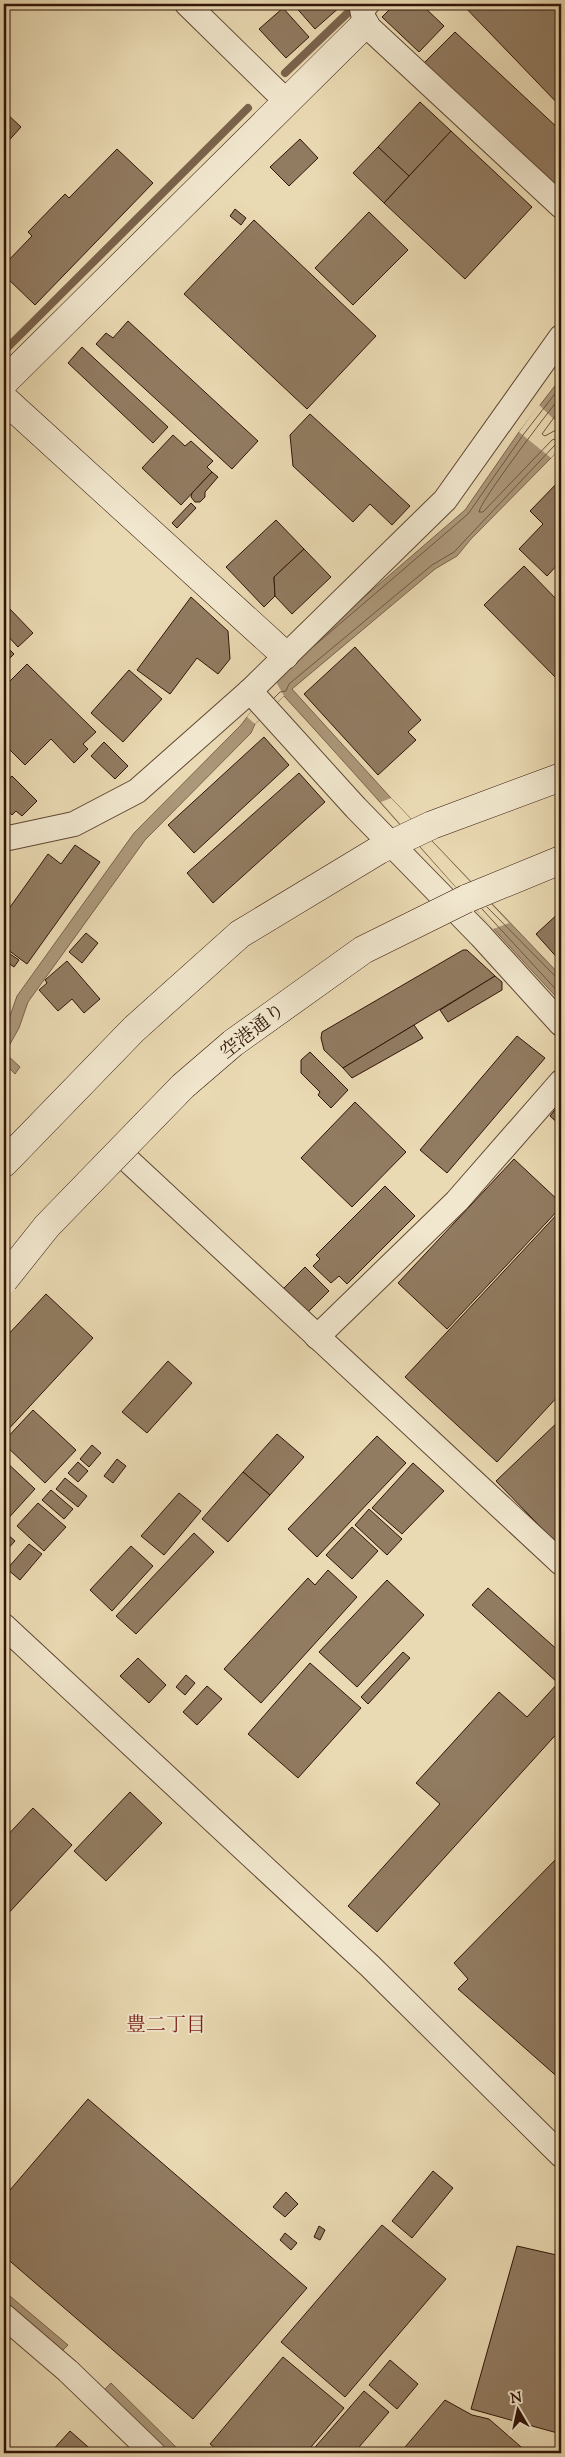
<svg xmlns="http://www.w3.org/2000/svg" width="565" height="2457" viewBox="0 0 565 2457" font-family="'Sorts Mill Goudy','Noto Serif JP',serif">
  <style>
    .water { fill: #ab9779; stroke: #7a634c }
    .pier { fill: #eadab3 }
    .lines { fill: none; stroke-linecap: round; stroke-linejoin: round }
    .shore { stroke: #6e5640; stroke-width: 1 }
    .stream { stroke: #7a634c; stroke-width: 8 }
    .building { fill: #917b61; stroke: #311408 }
    .street-casing { stroke: #5f4633; stroke-width: 26 }
    .secondary-casing { stroke: #311408; stroke-width: 29 }
    .street { stroke: #f1e7ce; stroke-width: 24 }
    .secondary { stroke: #f1e7ce; stroke-width: 28 }
    .secondary-bridge-casing { stroke: #311408; stroke-width: 29; stroke-linecap: butt }
    .secondary-bridge { stroke: #f1e7ce; stroke-width: 28 }
    .labels { text-anchor: middle; stroke-width: 4; stroke-linejoin: round; paint-order: stroke }
    .street-label { font-size: 19px; fill: #311408; stroke: #f1e7ce }
    .neighbourhood-label { font-size: 20px; fill: #7a1f14; stroke: #f1e7ce }
  </style>
  <rect width="100%" height="100%" fill="#eadab3"/>
  <filter id="stains"><feTurbulence type="fractalNoise" baseFrequency=".004" numOctaves="4"/><feColorMatrix values="0 0 0 0 .2 0 0 0 0 .09 0 0 0 0 .02 0 0 0 .5 -.17"/></filter>
  <radialGradient id="worn" r=".72"><stop offset=".6" stop-color="#630" stop-opacity="0"/><stop offset="1" stop-color="#630" stop-opacity=".3"/></radialGradient>
  <g class="water">
    <path d="M561,378V446L551,458L471,539L457,556L435,569L292,689L391,798L561,976V1002C467,902 377,797 284,696L255,724L251,733L145,840L28,1002L19,1028L5,1053L20,1067L15,1074L4,1063V1033L17,996L134,833L241,725L290,661L465,510L519,432Z"/>
    <polygon points="4,2291 68,2345 61,2352 4,2304"/>
    <polygon points="111,2383 182,2453 165,2453 102,2392"/>
  </g>
  <g class="pier">
    <polygon points="539,405 561,426 561,446 551,458 519,432"/>
    <polygon points="275,680 284,696 255,724 247,717"/>
    <polygon points="391,798 509,923 493,929 381,802"/>
  </g>
  <g class="lines">
    <g class="shore">
      <path d="M561,396C549,411 480,501 479,512H483L552,440L561,437"/>
      <polyline points="561,408 542,434 545,436 554,431 561,430"/>
      <polyline points="314,646 468,514 523,435 561,386"/>
      <polyline points="274,698 280,692 286,691 289,684 432,565 454,552 555,445 561,443"/>
      <polyline points="487,907 556,977 561,979"/>
      <polyline points="482,909 561,995"/>
    </g>
    <g class="stream">
      <polyline points="285,73 357,4"/>
      <polyline points="4,351 248,108"/>
    </g>
  </g>
  <g class="building">
    <polygon points="293,4 339,4 341,6 315,29"/>
    <polygon points="395,4 421,4 444,26 419,52 382,17"/>
    <polygon points="462,4 561,4 561,107"/>
    <polygon points="283,8 309,37 286,58 259,29"/>
    <polygon points="455,32 561,131 561,202 421,66"/>
    <polygon points="420,102 451,131 409,176 378,147"/>
    <polygon points="7,114 21,127 4,146 4,117"/>
    <polygon points="451,131 532,207 465,279 384,203"/>
    <polygon points="300,139 318,158 289,186 270,167"/>
    <polygon points="378,147 409,176 384,203 353,173"/>
    <polygon points="117,149 153,183 35,305 4,275 4,265 32,236 28,232 65,194 69,198"/>
    <polygon points="235,209 246,218 241,225 230,216"/>
    <polygon points="369,212 408,250 353,305 315,268"/>
    <polygon points="254,220 376,336 307,409 184,294"/>
    <polygon points="128,321 258,441 232,469 96,344 106,333 113,338"/>
    <polygon points="82,347 168,427 153,443 68,363"/>
    <polygon points="310,414 410,506 392,525 370,504 353,522 293,466 290,435"/>
    <polygon points="173,435 185,446 191,441 213,461 207,467 212,472 181,505 142,468"/>
    <polygon points="212,472 218,477 205,492 205,497 200,502 195,502 191,497 192,493"/>
    <polygon points="561,479 561,561 547,576 519,549 543,524 530,511"/>
    <polygon points="191,503 196,508 177,528 172,523"/>
    <polygon points="276,520 304,549 274,577 275,596 264,607 226,567"/>
    <polygon points="304,549 331,577 292,614 275,596 274,577"/>
    <polygon points="524,566 561,604 561,683 484,605"/>
    <polygon points="191,597 228,631 230,659 218,674 197,658 170,694 137,670"/>
    <polygon points="8,607 33,633 18,647 4,632 4,611"/>
    <polygon points="4,644 14,654 4,664"/>
    <polygon points="355,647 421,720 408,732 416,740 378,775 304,694"/>
    <polygon points="27,664 96,732 83,744 88,749 74,763 51,739 25,765 4,744 4,687"/>
    <polygon points="129,670 162,699 123,742 91,713"/>
    <polygon points="264,737 289,765 194,853 168,825"/>
    <polygon points="104,742 128,766 115,779 91,756"/>
    <polygon points="299,773 325,802 213,903 187,873"/>
    <polygon points="12,776 37,801 22,816 16,811 12,815 5,808 4,810 4,784"/>
    <polygon points="75,845 100,862 27,964 4,947 4,907 8,910 48,854 61,864"/>
    <polygon points="561,911 561,962 536,934"/>
    <polygon points="86,933 98,943 82,963 69,952"/>
    <polygon points="463,950 467,950 495,976 343,1068 324,1050 321,1038 322,1032"/>
    <polygon points="7,952 19,960 14,967 4,960"/>
    <polygon points="67,961 100,999 84,1013 72,999 58,1011 39,990 47,983 45,980"/>
    <polygon points="495,976 502,982 502,990 448,1022 440,1010"/>
    <polygon points="414,1025 423,1038 352,1078 343,1068"/>
    <polygon points="517,1036 545,1058 447,1173 420,1150"/>
    <polygon points="310,1052 348,1090 331,1108 318,1095 320,1092 301,1073 301,1060"/>
    <polygon points="355,1102 406,1152 352,1207 301,1158"/>
    <polygon points="561,1102 561,1126 550,1116"/>
    <polygon points="514,1159 561,1203 561,1207 447,1329 398,1283"/>
    <polygon points="385,1186 415,1216 347,1284 339,1276 331,1283 313,1266 320,1259 316,1255"/>
    <polygon points="561,1210 561,1393 497,1462 405,1377"/>
    <polygon points="305,1267 329,1291 308,1312 284,1288"/>
    <polygon points="46,1294 93,1338 4,1434 4,1339"/>
    <polygon points="168,1361 192,1383 147,1433 122,1412"/>
    <polygon points="33,1410 76,1450 45,1483 4,1444 4,1441"/>
    <polygon points="561,1419 561,1548 496,1481"/>
    <polygon points="277,1434 304,1457 270,1495 243,1472"/>
    <polygon points="377,1436 406,1463 317,1557 288,1529"/>
    <polygon points="92,1445 101,1453 89,1467 80,1459"/>
    <polygon points="117,1459 126,1466 113,1483 104,1476"/>
    <polygon points="4,1460 35,1489 4,1523"/>
    <polygon points="78,1462 88,1471 78,1482 68,1473"/>
    <polygon points="413,1463 444,1491 402,1534 372,1508"/>
    <polygon points="243,1472 270,1495 228,1542 202,1519"/>
    <polygon points="65,1478 87,1496 78,1507 56,1489"/>
    <polygon points="51,1490 73,1509 64,1519 42,1500"/>
    <polygon points="179,1493 201,1511 164,1555 141,1536"/>
    <polygon points="38,1503 66,1527 44,1551 17,1526"/>
    <polygon points="369,1509 402,1539 387,1555 355,1525"/>
    <polygon points="352,1527 378,1551 352,1579 326,1555"/>
    <polygon points="6,1533 15,1541 4,1553 4,1536"/>
    <polygon points="194,1533 214,1552 136,1634 116,1616"/>
    <polygon points="29,1544 42,1554 20,1580 7,1569"/>
    <polygon points="131,1546 153,1566 112,1611 90,1590"/>
    <polygon points="328,1570 357,1597 261,1703 224,1669 308,1578 315,1585"/>
    <polygon points="387,1580 424,1615 357,1687 319,1652"/>
    <polygon points="488,1588 561,1653 561,1729 377,1932 348,1906 440,1804 416,1783 499,1692 527,1717 558,1683 472,1605"/>
    <polygon points="403,1652 410,1658 368,1704 361,1697"/>
    <polygon points="138,1658 166,1685 149,1703 120,1676"/>
    <polygon points="310,1663 361,1708 298,1778 248,1734"/>
    <polygon points="186,1675 195,1683 185,1695 176,1687"/>
    <polygon points="207,1686 222,1699 197,1725 183,1712"/>
    <polygon points="130,1792 162,1823 106,1881 74,1851"/>
    <polygon points="33,1808 72,1845 4,1918 4,1839"/>
    <polygon points="561,1854 561,2080 458,1989 468,1979 454,1963"/>
    <polygon points="88,2099 307,2288 193,2419 4,2256 4,2197"/>
    <polygon points="433,2171 453,2188 412,2238 392,2221"/>
    <polygon points="286,2192 298,2204 285,2217 273,2207"/>
    <polygon points="382,2225 446,2279 345,2397 281,2342"/>
    <polygon points="319,2226 325,2230 320,2240 314,2237"/>
    <polygon points="285,2233 297,2243 291,2250 280,2240"/>
    <polygon points="517,2246 561,2256 561,2434 471,2409"/>
    <polygon points="283,2357 344,2408 306,2453 221,2453 210,2444"/>
    <polygon points="390,2360 418,2384 397,2409 369,2385"/>
    <polygon points="364,2391 389,2412 354,2453 310,2453"/>
    <polygon points="445,2400 472,2415 489,2419 528,2453 400,2453"/>
    <polygon points="70,2431 95,2453 50,2453"/>
  </g>
  <g class="lines">
    <g class="street-casing">
      <g id="street">
        <polyline points="187,4 287,102"/>
        <polyline points="367,4 362,9 365,24 561,206"/>
        <polyline points="250,691 356,808 481,936 561,1024"/>
        <polyline points="4,839 74,824 137,791 250,691 445,500 561,337"/>
        <polyline points="119,1152 561,1563"/>
        <polyline points="317,1337 457,1201 561,1082"/>
        <polyline points="4,1626 370,1966 561,2155"/>
        <polyline points="4,2316 68,2371 153,2453"/>
      </g>
    </g>
    <g class="secondary-casing">
      <g id="secondary">
        <polyline points="4,382 365,24"/>
        <polyline points="4,399 285,655"/>
        <polyline points="466,899 561,860"/>
        <polyline points="4,1163 134,1029 240,934 379,850 432,825 561,777"/>
      </g>
    </g>
    <use href="#street" class="street"/>
    <use href="#secondary" class="secondary"/>
    <g class="secondary-bridge-casing">
      <polyline id="secondary-bridge" points="4,1280 47,1226 183,1086 233,1043 363,950 466,899"/>
    </g>
    <use href="#secondary-bridge" class="secondary-bridge"/>
  </g>
  <g class="labels">
    <g class="street-label">
      <text transform="translate(252 1030) rotate(-38)" y="7">空港通り</text>
    </g>
    <g class="neighbourhood-label">
      <text x="166" y="2031">豊二丁目</text>
    </g>
  </g>
  <rect width="565" height="2457" fill="none" stroke="#eadab3" stroke-width="20"/>
  <rect x="5" y="5" width="555" height="2447" fill="none" stroke="#311408" stroke-width="2.5"/>
  <rect x="10" y="10" width="545" height="2437" fill="none" stroke="#311408"/>
  <g transform="translate(518 2410) rotate(351)" stroke="#f1e7ce" stroke-width="4" paint-order="stroke">
  <path d="M0-4L9 19L0 12L-9 19Z" fill="#311408"/>
  <text y="-8" font-size="14" font-weight="bold" text-anchor="middle" fill="#311408">N</text>
  </g>
  <rect width="100%" height="100%" filter="url(#stains)"/>
  <rect width="100%" height="100%" fill="url(#worn)"/>
</svg>
